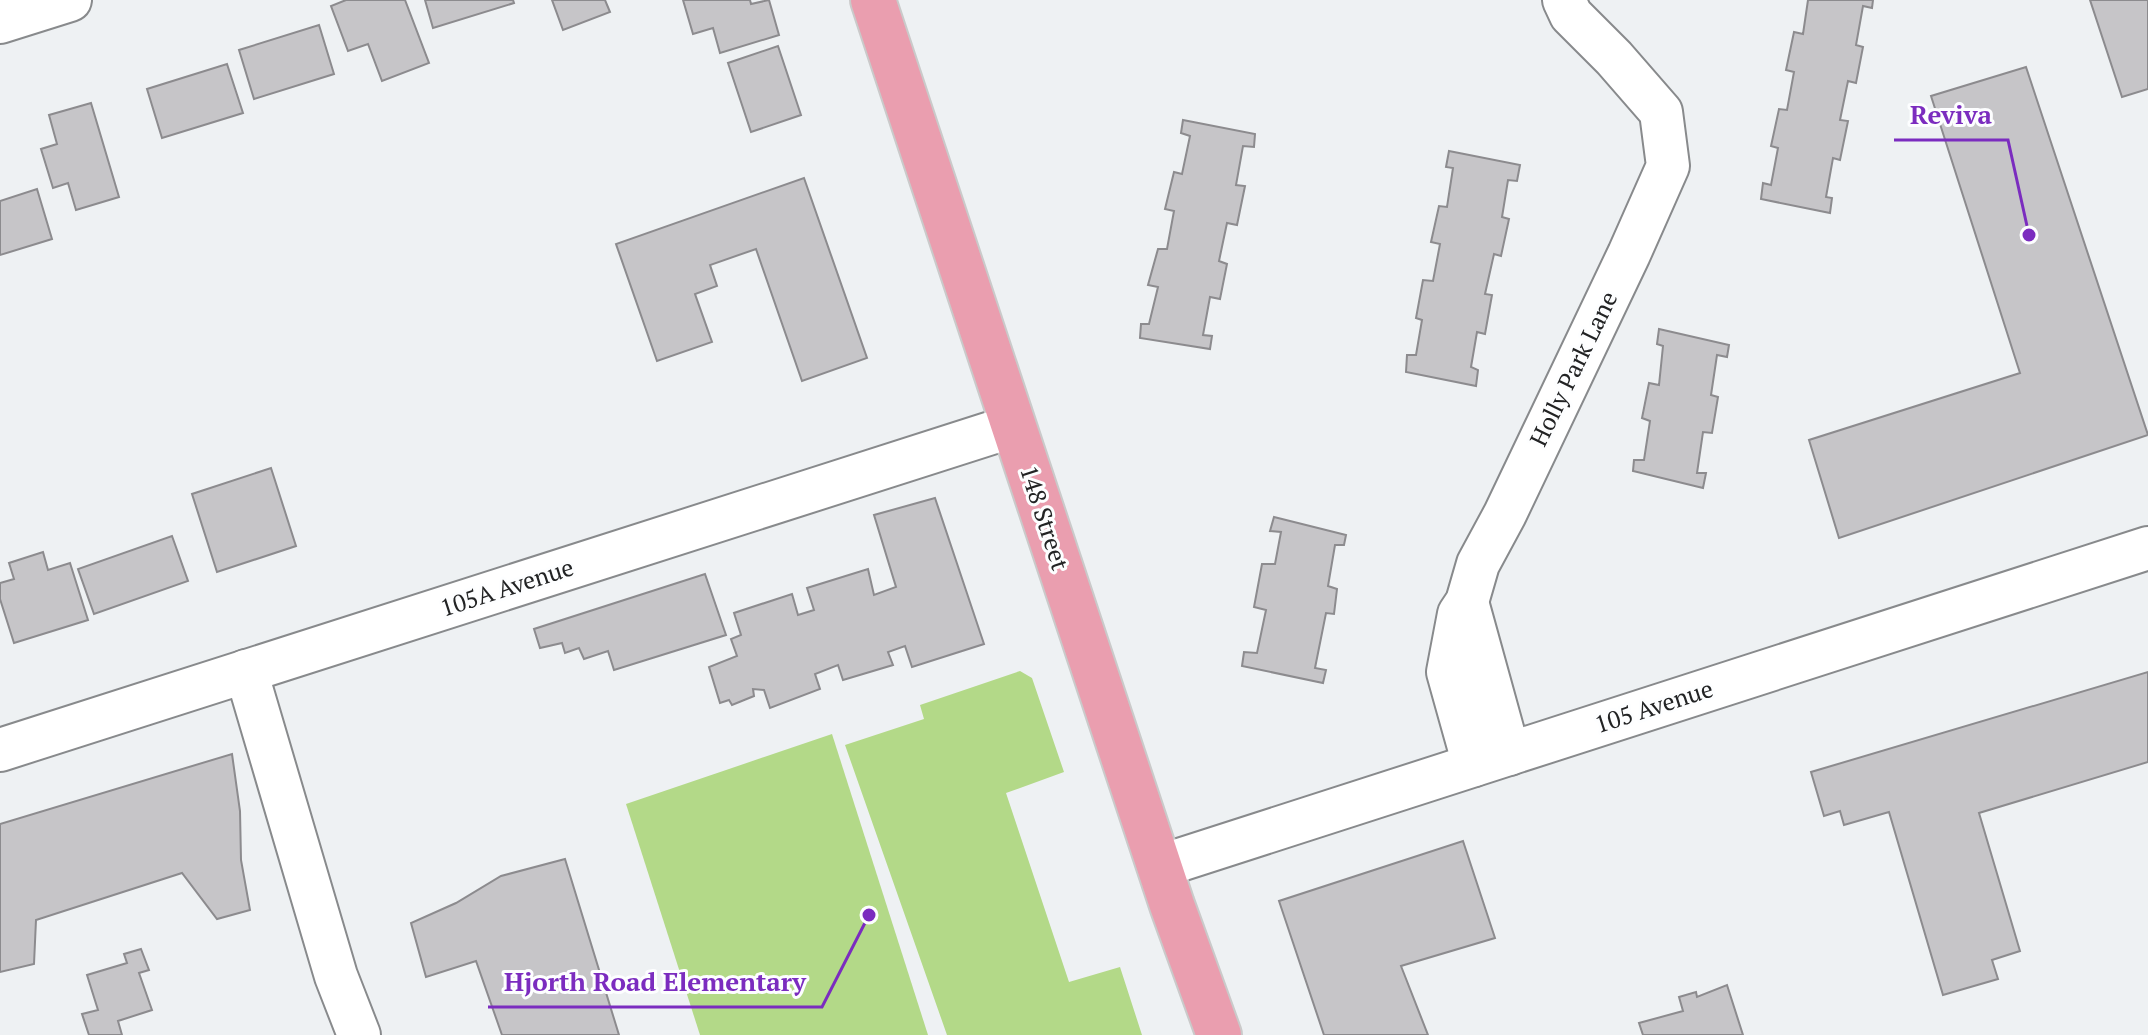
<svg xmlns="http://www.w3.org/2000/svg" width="2148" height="1035" viewBox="0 0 2148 1035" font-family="'PT Serif',serif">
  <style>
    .green { fill: #b3d988 }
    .building { fill: #c6c5c8; stroke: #8c8b8e; stroke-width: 2 }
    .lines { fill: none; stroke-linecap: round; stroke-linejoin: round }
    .minor-casing { stroke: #888a8c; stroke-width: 46 }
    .major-casing { stroke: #cacaca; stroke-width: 48 }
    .minor { stroke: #fff; stroke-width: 42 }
    .major { stroke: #ea9eaf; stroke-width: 44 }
    .labels { text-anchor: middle; stroke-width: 6; stroke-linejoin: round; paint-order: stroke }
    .street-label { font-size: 24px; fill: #222324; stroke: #fdfeff }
    .leader { fill: none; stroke: #7b2cbf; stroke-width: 3 }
    .callout-dot { fill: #7b2cbf; stroke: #fdfeff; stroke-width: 3 }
    .callout-label { font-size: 26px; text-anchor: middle; font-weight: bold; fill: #7b2cbf; stroke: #fdfeff; stroke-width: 6; stroke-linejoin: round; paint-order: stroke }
  </style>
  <rect width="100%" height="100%" fill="#eef1f3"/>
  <g class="green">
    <polygon points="1020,671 1032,678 1064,772 1006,793 1069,982 1120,967 1142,1035 947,1035 845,745 924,719 920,705"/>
    <polygon points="832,734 928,1035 700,1035 626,804"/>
  </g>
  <g class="building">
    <polygon points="346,0 405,0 429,63 382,81 368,44 348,51 331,6"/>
    <polygon points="425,0 513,0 514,3 433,28"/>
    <polygon points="552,0 605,0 610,12 563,30"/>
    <polygon points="683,0 750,0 751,4 769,0 779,35 720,53 713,28 693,34"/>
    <polygon points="1808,0 1873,0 1872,8 1863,6 1856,45 1863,47 1856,83 1848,81 1840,120 1848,121 1840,160 1833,158 1826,197 1832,198 1830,213 1761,199 1763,183 1771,185 1778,148 1771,146 1779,109 1787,110 1794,72 1786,70 1794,32 1803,34"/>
    <polygon points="2090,0 2148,0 2148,89 2122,97"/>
    <polygon points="319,25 334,74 254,99 239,50"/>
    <polygon points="778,46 801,115 751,132 728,63"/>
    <polygon points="227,64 243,113 162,138 147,89"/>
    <polygon points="2026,67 2148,435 1839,538 1809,440 2020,373 1931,96"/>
    <polygon points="91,103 119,197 76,210 68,183 53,188 41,149 57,144 49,115"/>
    <polygon points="1183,120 1255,134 1254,147 1243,146 1236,185 1245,186 1237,225 1227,223 1219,261 1227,264 1220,299 1210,297 1203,335 1212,336 1210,349 1140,338 1141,324 1149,324 1158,287 1148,285 1158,249 1167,249 1174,211 1165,209 1174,172 1182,174 1190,136 1181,133"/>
    <polygon points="1449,151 1520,165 1517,181 1508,180 1502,217 1509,219 1501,256 1494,254 1485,294 1492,295 1485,334 1477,332 1471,367 1478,370 1476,386 1406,372 1407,355 1416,355 1422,320 1416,318 1423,280 1433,281 1440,244 1431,242 1439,206 1447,207 1453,168 1446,167"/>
    <polygon points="804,178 867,358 802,381 756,249 710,265 717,286 695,294 712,342 657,361 616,244"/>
    <polygon points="37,189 52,239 0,255 0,201"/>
    <polygon points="1659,329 1729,345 1727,357 1717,355 1711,395 1718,397 1712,433 1703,432 1697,473 1706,473 1703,488 1633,471 1634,460 1644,460 1650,421 1642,418 1649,383 1659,385 1663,346 1657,344"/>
    <polygon points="271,468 296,546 217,572 192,494"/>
    <polygon points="935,498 984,644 912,667 905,646 888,652 893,665 843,680 838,665 815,674 820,689 770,708 764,690 753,689 754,696 732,705 729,700 720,703 709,667 737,656 731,639 741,635 734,613 792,594 798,615 814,610 807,588 868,569 874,595 896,587 874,515"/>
    <polygon points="1274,517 1346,535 1344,545 1335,545 1328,586 1337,589 1334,614 1326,613 1315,668 1326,670 1323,683 1242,666 1244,652 1257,653 1266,610 1254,607 1262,564 1275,564 1281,532 1270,531"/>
    <polygon points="172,536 188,581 94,614 78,569"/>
    <polygon points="43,552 48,570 70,563 88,620 14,643 0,599 0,583 14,579 9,563"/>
    <polygon points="705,574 726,635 614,670 608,651 584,659 579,648 565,653 562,643 540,648 534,629"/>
    <polygon points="2148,672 2148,762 1979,813 2020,951 1992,960 1998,979 1943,995 1889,812 1844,825 1840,811 1824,816 1811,772"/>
    <polygon points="232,754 240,811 241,860 250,910 217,919 182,873 36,920 34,964 0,972 0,824"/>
    <polygon points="1463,841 1495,938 1401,966 1428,1035 1324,1035 1279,901"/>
    <polygon points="565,859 619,1035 502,1035 476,961 426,977 411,923 456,903 501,876"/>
    <polygon points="141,949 149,970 139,973 152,1010 118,1021 122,1035 89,1035 82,1014 98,1010 87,975 127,963 124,954"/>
    <polygon points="1727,985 1743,1035 1643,1035 1639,1023 1683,1011 1679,997 1696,992 1697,997"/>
  </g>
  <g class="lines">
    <g class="minor-casing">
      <g id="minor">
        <polyline points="0,22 70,0"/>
        <polyline points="1467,602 1509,754"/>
        <polyline points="246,671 336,976 359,1035"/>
        <polyline points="0,750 1013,426"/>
        <polyline points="1474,765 1448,672 1459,614 1467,602 1478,564 1505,514 1629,254 1668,166 1661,112 1614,58 1571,15 1564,0"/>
        <polyline points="1161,866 2148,548"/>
      </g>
    </g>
    <g class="major-casing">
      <polyline id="major" points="873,0 1172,905 1219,1035"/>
    </g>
    <use href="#minor" class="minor"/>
    <use href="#major" class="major"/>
  </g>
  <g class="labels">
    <g class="street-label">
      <text transform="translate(1574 369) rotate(-64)" y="8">Holly Park Lane</text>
      <text transform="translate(1044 518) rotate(72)" y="8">148 Street</text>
      <text transform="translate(507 588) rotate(-18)" y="8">105A Avenue</text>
      <text transform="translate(1654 707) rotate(-18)" y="8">105 Avenue</text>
    </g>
  </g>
  <path class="leader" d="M2029 235L2008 140H1894M869 915L822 1007H488"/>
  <g class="callout-dot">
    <circle cx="2029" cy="235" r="8"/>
    <circle cx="869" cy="915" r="8"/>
  </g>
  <g class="callout-label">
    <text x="1951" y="124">Reviva</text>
    <text x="655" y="991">Hjorth Road Elementary</text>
  </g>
</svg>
